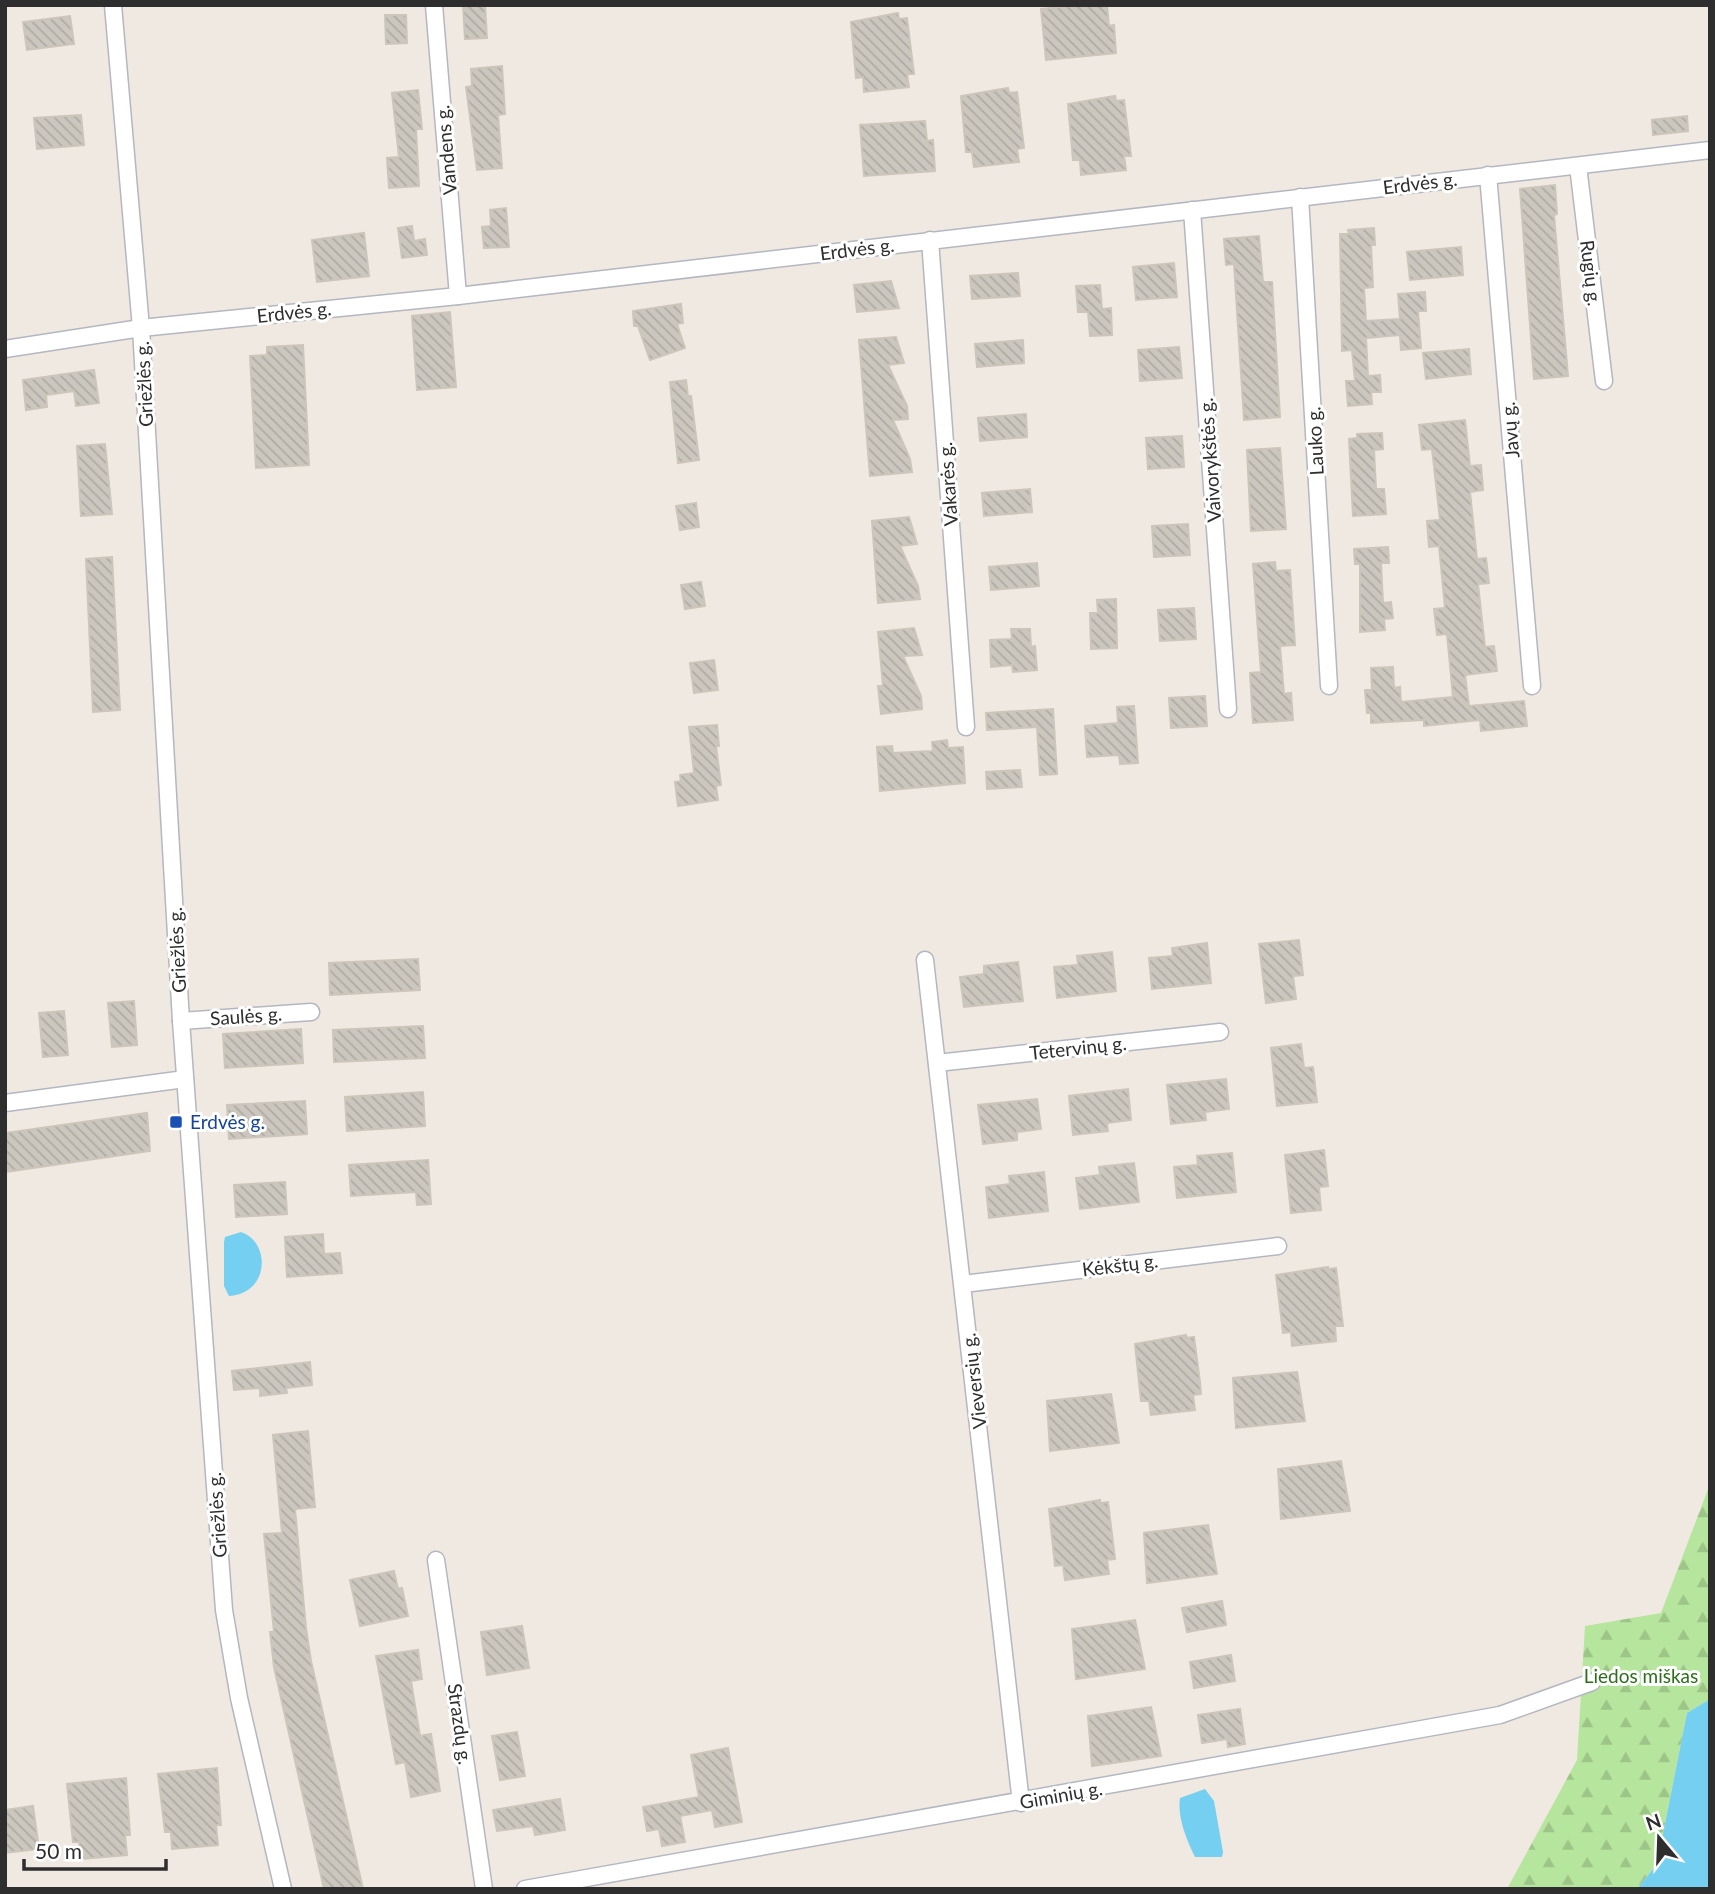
<svg xmlns="http://www.w3.org/2000/svg" width="1715" height="1894" viewBox="0 0 1715 1894" font-family="Lato,sans-serif">
  <style>
    .forest { fill: url(#forest-firs) }
    .water { fill: #75cff0 }
    .building { fill: url(#building-back-hatch); stroke: #cbc5ba; stroke-width: 2 }
    .lines { fill: none; stroke-linecap: round; stroke-linejoin: round }
    .minor-casing { stroke: #b4b7c1; stroke-width: 19 }
    .minor { stroke: #fff; stroke-width: 16 }
    .transit-dot { fill: #1a4fb4; stroke: #fff; stroke-width: 2.5 }
    .labels { text-anchor: middle; stroke-width: 6; stroke-linejoin: round; paint-order: stroke }
    .street-label { font-size: 19px; fill: #2e2e2e; stroke: #fff }
    .transit-label { font-size: 19px; fill: #164399; stroke: #fff; text-anchor: start }
    .park-label { font-size: 19px; fill: #2c6e1b; stroke: #fff }
  </style>
  <defs>
    <pattern id="forest-firs" width="22" height="20" patternUnits="userSpaceOnUse" patternTransform="scale(1.75)"><rect width="22" height="20" fill="#b6e59e"/><path d="M5 1l3.5 6h-7zM16 11l3.5 6h-7z" fill="#9dc588"/></pattern>
    <pattern id="building-back-hatch" width="6" height="6" patternUnits="userSpaceOnUse" patternTransform="scale(1.75)"><rect width="6" height="6" fill="#cbc7bf"/><path d="M-1 5l2 2M0 0l6 6M5-1l2 2" fill="none" stroke="#afaba4"/></pattern>
  </defs>
  <rect width="100%" height="100%" fill="#efe9e1"/>
  <polygon class="forest" points="1710,1484 1710,1699 1687,1713 1657,1864 1637,1889 1507,1889 1577,1760 1585,1626 1661,1613"/>
  <g class="water">
    <path d="M241,1232C270,1241 271,1293 229,1296L224,1286V1242L225,1237Z"/>
    <polygon points="1710,1699 1710,1889 1637,1889 1657,1864 1687,1713"/>
    <path d="M1205,1789L1214,1801L1223,1852L1222,1857H1195C1187,1841 1177,1817 1180,1798Z"/>
  </g>
  <g class="building">
    <polygon points="463,5 485,5 487,38 465,39"/>
    <polygon points="1080,5 1107,5 1109,26 1114,25 1116,53 1046,60 1041,9"/>
    <polygon points="898,13 899,19 907,18 914,74 907,74 909,87 864,92 863,77 856,78 851,22"/>
    <polygon points="385,15 406,15 407,43 386,44"/>
    <polygon points="70,16 74,44 27,50 23,22"/>
    <polygon points="502,66 505,114 498,115 502,168 477,170 466,87 472,86 471,69"/>
    <polygon points="1008,88 1009,93 1017,92 1024,148 1017,149 1019,162 974,167 972,152 966,152 961,96"/>
    <polygon points="418,90 422,129 416,129 419,186 389,188 387,158 399,157 392,93"/>
    <polygon points="1115,96 1116,101 1124,100 1131,156 1124,156 1126,170 1081,175 1080,160 1073,160 1068,104"/>
    <polygon points="81,115 84,145 37,149 34,118"/>
    <polygon points="1687,116 1688,131 1653,135 1652,120"/>
    <polygon points="925,121 927,141 933,140 935,171 864,176 860,125"/>
    <polygon points="1555,185 1557,214 1554,215 1568,376 1534,379 1520,189"/>
    <polygon points="506,208 509,247 484,248 482,227 491,226 490,210"/>
    <polygon points="412,226 414,241 425,239 427,255 402,258 398,228"/>
    <polygon points="1374,228 1375,245 1371,245 1373,287 1364,288 1366,321 1400,319 1398,294 1425,292 1426,311 1418,311 1421,348 1401,350 1400,335 1366,338 1368,376 1380,375 1381,392 1371,392 1372,404 1348,406 1346,381 1355,381 1352,350 1342,351 1340,234 1349,234 1348,230"/>
    <polygon points="364,233 369,276 317,282 312,240"/>
    <polygon points="1259,236 1263,282 1272,282 1280,417 1244,420 1234,264 1226,265 1224,239"/>
    <polygon points="1461,247 1463,275 1410,280 1407,252"/>
    <polygon points="1174,263 1177,297 1136,300 1133,267"/>
    <polygon points="1018,273 1020,296 972,299 970,276"/>
    <polygon points="891,281 899,308 857,312 854,285"/>
    <polygon points="1100,285 1102,309 1111,308 1112,335 1090,336 1088,312 1078,312 1076,286"/>
    <polygon points="681,304 683,323 677,324 685,348 650,360 638,326 634,326 633,311"/>
    <polygon points="450,312 456,387 417,390 412,316"/>
    <polygon points="896,337 904,363 888,365 907,406 908,419 893,420 910,459 912,472 870,476 859,340"/>
    <polygon points="1023,340 1024,363 977,367 975,344"/>
    <polygon points="303,345 309,465 256,468 250,356 267,355 267,347"/>
    <polygon points="1179,347 1182,378 1140,381 1138,350"/>
    <polygon points="1469,349 1471,374 1426,379 1423,353"/>
    <polygon points="94,370 99,403 76,406 74,391 46,395 47,407 26,410 23,380"/>
    <polygon points="686,380 688,396 691,396 699,460 678,463 670,382"/>
    <polygon points="1026,414 1027,437 980,441 978,418"/>
    <polygon points="1465,420 1470,466 1481,465 1483,490 1470,492 1477,559 1486,558 1489,583 1478,584 1485,647 1494,646 1497,671 1465,675 1469,706 1524,701 1527,726 1481,731 1480,720 1424,726 1424,720 1371,723 1371,713 1367,713 1365,690 1372,690 1371,668 1393,667 1394,688 1400,687 1401,702 1453,697 1447,634 1437,635 1434,609 1445,608 1439,546 1429,547 1427,521 1440,520 1432,449 1422,450 1419,425"/>
    <polygon points="1382,433 1383,449 1374,450 1376,489 1384,489 1386,514 1353,516 1349,439 1357,438 1357,434"/>
    <polygon points="1182,436 1184,467 1148,469 1146,438"/>
    <polygon points="105,444 112,514 81,516 77,446"/>
    <polygon points="1280,448 1286,529 1251,531 1247,450"/>
    <polygon points="1030,489 1032,512 984,516 982,493"/>
    <polygon points="696,503 699,527 680,530 676,506"/>
    <polygon points="909,517 917,544 900,546 918,586 920,599 878,603 872,521"/>
    <polygon points="1188,524 1190,555 1154,557 1152,526"/>
    <polygon points="1388,547 1389,563 1381,563 1383,603 1391,602 1393,618 1384,619 1385,630 1360,632 1360,564 1355,564 1354,549"/>
    <polygon points="112,557 120,710 93,712 86,559"/>
    <polygon points="1275,562 1276,571 1290,570 1295,645 1280,646 1284,694 1291,693 1293,720 1253,723 1250,673 1261,672 1253,564"/>
    <polygon points="1037,563 1039,586 991,590 989,567"/>
    <polygon points="701,582 705,606 685,609 681,585"/>
    <polygon points="1116,599 1117,648 1091,649 1090,613 1098,613 1097,600"/>
    <polygon points="1194,608 1196,639 1160,641 1158,610"/>
    <polygon points="914,628 922,655 903,656 921,696 922,709 881,714 878,686 883,686 878,632"/>
    <polygon points="1011,629 1030,629 1031,647 1035,646 1037,670 1013,672 1012,665 991,667 990,640 1012,639"/>
    <polygon points="714,660 718,690 694,693 690,663"/>
    <polygon points="1205,696 1207,726 1171,728 1169,698"/>
    <polygon points="1134,706 1138,763 1120,764 1119,755 1087,757 1085,726 1118,723 1117,707"/>
    <polygon points="1053,709 1057,774 1040,775 1037,727 987,730 986,713"/>
    <polygon points="717,725 719,746 716,746 721,785 716,786 718,800 678,806 675,782 681,781 680,775 694,773 689,727"/>
    <polygon points="947,740 948,748 963,747 965,783 880,791 877,747 892,746 893,753 933,751 932,742"/>
    <polygon points="1020,770 1022,787 987,789 986,772"/>
    <polygon points="1299,940 1303,975 1293,976 1296,999 1266,1003 1259,944"/>
    <polygon points="1207,943 1211,983 1152,989 1149,958 1173,956 1172,948"/>
    <polygon points="1112,952 1116,991 1057,998 1054,967 1078,965 1077,956"/>
    <polygon points="418,959 420,990 330,995 329,963"/>
    <polygon points="1018,962 1023,1001 964,1007 960,977 984,974 984,966"/>
    <polygon points="134,1001 137,1045 112,1047 108,1003"/>
    <polygon points="64,1011 68,1055 43,1057 39,1013"/>
    <polygon points="423,1026 425,1058 334,1062 333,1030"/>
    <polygon points="301,1029 303,1063 225,1068 223,1034"/>
    <polygon points="1301,1044 1304,1068 1313,1067 1317,1102 1277,1106 1271,1048"/>
    <polygon points="1226,1079 1229,1109 1205,1112 1206,1120 1171,1124 1167,1085"/>
    <polygon points="1128,1089 1131,1120 1107,1123 1108,1131 1073,1135 1069,1096"/>
    <polygon points="423,1092 425,1126 347,1131 345,1097"/>
    <polygon points="1037,1099 1041,1129 1017,1132 1017,1140 983,1144 978,1105"/>
    <polygon points="305,1101 307,1134 229,1139 227,1105"/>
    <polygon points="147,1113 150,1151 5,1172 5,1133"/>
    <polygon points="1324,1150 1328,1186 1319,1187 1321,1210 1291,1213 1285,1155"/>
    <polygon points="1232,1153 1236,1192 1177,1198 1174,1167 1198,1165 1197,1156"/>
    <polygon points="428,1160 431,1204 417,1205 416,1192 351,1196 349,1165"/>
    <polygon points="1134,1163 1139,1202 1080,1209 1076,1178 1100,1175 1099,1167"/>
    <polygon points="1044,1172 1048,1211 989,1218 986,1187 1010,1184 1009,1176"/>
    <polygon points="285,1182 287,1214 236,1217 234,1185"/>
    <polygon points="323,1234 324,1254 340,1253 342,1273 287,1277 285,1237"/>
    <polygon points="1328,1267 1328,1269 1336,1268 1343,1326 1335,1326 1336,1341 1292,1346 1291,1332 1283,1333 1276,1275"/>
    <polygon points="1186,1335 1187,1338 1194,1337 1200,1382 1201,1394 1193,1395 1195,1410 1151,1415 1149,1401 1141,1401 1135,1344"/>
    <polygon points="310,1362 312,1385 286,1388 287,1393 260,1396 260,1388 234,1390 232,1371"/>
    <polygon points="1297,1372 1305,1421 1236,1428 1233,1378"/>
    <polygon points="1111,1394 1119,1443 1050,1451 1047,1401"/>
    <polygon points="308,1431 315,1507 295,1509 306,1628 311,1661 363,1889 324,1889 274,1667 270,1632 274,1632 264,1534 282,1533 273,1435"/>
    <polygon points="1341,1461 1350,1511 1281,1519 1278,1469"/>
    <polygon points="1100,1500 1100,1503 1108,1502 1115,1559 1107,1560 1109,1574 1065,1580 1063,1565 1055,1566 1049,1509"/>
    <polygon points="1208,1525 1217,1574 1147,1583 1144,1533"/>
    <polygon points="394,1571 398,1589 402,1588 408,1616 360,1626 350,1580"/>
    <polygon points="1222,1601 1226,1625 1187,1632 1182,1608"/>
    <polygon points="1135,1620 1145,1669 1076,1679 1072,1629"/>
    <polygon points="522,1626 529,1668 487,1675 481,1632"/>
    <polygon points="418,1650 422,1679 411,1681 420,1736 431,1734 440,1791 411,1797 405,1762 396,1764 376,1656"/>
    <polygon points="1231,1655 1235,1681 1194,1688 1190,1662"/>
    <polygon points="1151,1707 1161,1756 1092,1766 1088,1716"/>
    <polygon points="1240,1709 1245,1744 1228,1747 1227,1739 1202,1743 1198,1715"/>
    <polygon points="517,1732 525,1776 500,1780 492,1736"/>
    <polygon points="728,1748 742,1822 715,1827 712,1810 680,1816 685,1842 662,1846 659,1829 647,1831 643,1807 699,1797 691,1755"/>
    <polygon points="217,1768 221,1825 216,1825 218,1845 172,1849 171,1832 165,1832 158,1774"/>
    <polygon points="126,1778 130,1835 125,1835 127,1855 81,1859 79,1842 73,1842 67,1784"/>
    <polygon points="560,1799 565,1830 535,1835 533,1826 497,1831 493,1810"/>
    <polygon points="33,1806 39,1849 5,1853 5,1810"/>
  </g>
  <g class="lines">
    <g class="minor-casing">
      <g id="minor">
        <polyline points="113,5 141,328 181,1021 224,1610 239,1698 283,1889"/>
        <polyline points="434,5 458,296"/>
        <polyline points="1578,166 1604,381"/>
        <polyline points="1488,175 1532,686"/>
        <polyline points="1300,197 1329,686"/>
        <polyline points="1192,210 1228,709"/>
        <polyline points="930,240 966,727"/>
        <polyline points="5,349 141,328 458,296 1710,150"/>
        <polyline points="925,960 1021,1803"/>
        <polyline points="181,1021 311,1012"/>
        <polyline points="937,1063 1220,1032"/>
        <polyline points="5,1103 185,1079"/>
        <polyline points="963,1284 1278,1246"/>
        <polyline points="436,1560 484,1889"/>
        <polyline points="525,1889 1500,1715 1592,1682"/>
      </g>
    </g>
    <use href="#minor" class="minor"/>
  </g>
  <rect class="transit-dot" x="169" y="1115" width="14" height="14" rx="3.5"/>
  <g class="labels">
    <g class="street-label">
      <text transform="translate(446 150) rotate(-95)" y="7">Vandens g.</text>
      <text transform="translate(1420 183) rotate(-7)" y="7">Erdvės g.</text>
      <text transform="translate(857 249) rotate(-7)" y="7">Erdvės g.</text>
      <text transform="translate(1591 273) rotate(83)" y="7">Rugių g.</text>
      <text transform="translate(294 312) rotate(-6)" y="7">Erdvės g.</text>
      <text transform="translate(144 384) rotate(-93)" y="7">Griežlės g.</text>
      <text transform="translate(1510 430) rotate(-95)" y="7">Javų g.</text>
      <text transform="translate(1315 441) rotate(-93)" y="7">Lauko g.</text>
      <text transform="translate(1210 460) rotate(-94)" y="7">Vaivorykštės g.</text>
      <text transform="translate(948 484) rotate(-94)" y="7">Vakarės g.</text>
      <text transform="translate(177 950) rotate(-93)" y="7">Griežlės g.</text>
      <text transform="translate(246 1016) rotate(-4)" y="7">Saulės g.</text>
      <text transform="translate(1078 1048) rotate(-6)" y="7">Tetervinų g.</text>
      <text transform="translate(1120 1265) rotate(-7)" y="7">Kėkštų g.</text>
      <text transform="translate(974 1381) rotate(-97)" y="7">Vieversių g.</text>
      <text transform="translate(217 1515) rotate(-94)" y="7">Griežlės g.</text>
      <text transform="translate(460 1724) rotate(82)" y="7">Strazdų g.</text>
      <text transform="translate(1061 1795) rotate(-10)" y="7">Giminių g.</text>
    </g>
    <g class="transit-label">
      <text x="190" y="1129">Erdvės g.</text>
    </g>
    <g class="park-label">
      <text x="1641" y="1683">Liedos miškas</text>
    </g>
  </g>
  <rect width="1715" height="1894" fill="none" stroke="#2e2e2e" stroke-width="14"/>
  <g transform="translate(1659 1838) rotate(341)" stroke="#ffffff" stroke-width="5" paint-order="stroke">
  <path d="M0-5L12 26L0 18L-12 26Z" fill="#2e2e2e"/>
  <text y="-10" font-size="19" font-weight="bold" text-anchor="middle" fill="#2e2e2e">N</text>
  </g>
  <path d="M24 1859v10h142v-10" fill="none" stroke="#2e2e2e" stroke-width="3.5"/>
  <text x="35" y="1859" font-size="21" fill="#2e2e2e" stroke="#ffffff" stroke-width="5" paint-order="stroke">50 m</text>
</svg>
